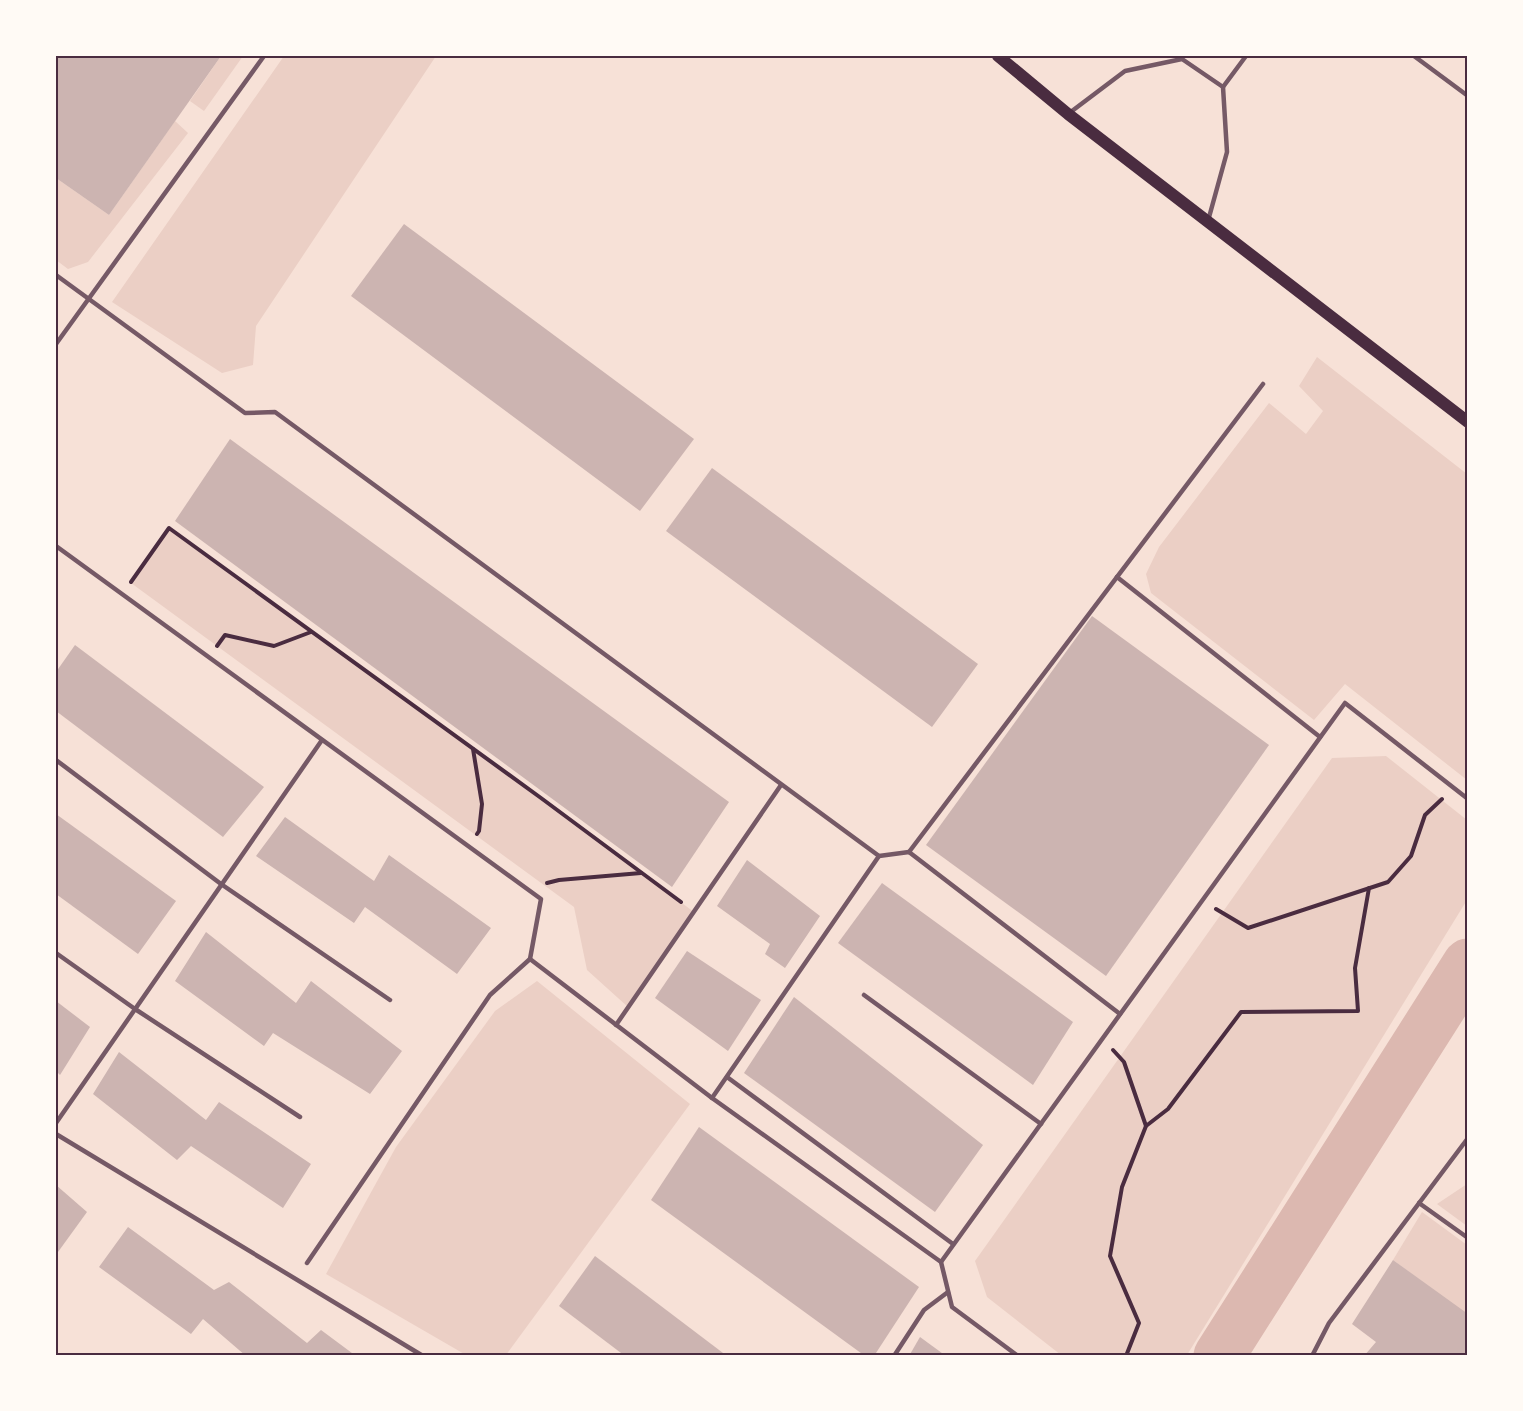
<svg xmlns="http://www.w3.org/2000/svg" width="1523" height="1411" viewBox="0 0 1523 1411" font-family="Rubik,sans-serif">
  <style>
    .green { fill: #ebcfc5 }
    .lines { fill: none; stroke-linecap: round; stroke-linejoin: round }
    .river { stroke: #dcb8b0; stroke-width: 51 }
    .building { fill: #ccb4b1 }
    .path { stroke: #4a2c40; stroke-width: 4 }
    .service { stroke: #755966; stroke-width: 4.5 }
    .secondary { stroke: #4a2c40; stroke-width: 12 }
    .neatline { fill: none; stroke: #4a2c40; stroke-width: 2 }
  </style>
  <rect width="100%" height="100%" fill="#f7e1d7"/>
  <g class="green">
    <polygon points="221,56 243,56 204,111 190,101"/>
    <polygon points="284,56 436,56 256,326 253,365 222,373 112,302"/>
    <polygon points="175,121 188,133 88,262 68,269 56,260 56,178 109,215"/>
    <polygon points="1317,357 1467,474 1467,780 1345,684 1314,720 1151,593 1146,574 1159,547 1269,403 1306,434 1323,411 1299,386"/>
    <polygon points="169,528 473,749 694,912 628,1007 587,970 574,907 131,583"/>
    <polygon points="1386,756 1467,820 1467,900 1187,1355 1061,1355 987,1297 975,1261 1332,758"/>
    <polygon points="537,981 690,1104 506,1355 466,1355 326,1274 396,1147 495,1011"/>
    <polygon points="1467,1184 1467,1226 1437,1204"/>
    <polygon points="1422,1212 1467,1245 1467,1315 1393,1260"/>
  </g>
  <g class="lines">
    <polyline class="river" points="1219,1356 1468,964"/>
  </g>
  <g class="building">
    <polygon points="56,56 221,56 109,215 56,178"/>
    <polygon points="404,224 694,439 640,511 351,296"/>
    <polygon points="230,439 729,802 672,887 175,521"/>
    <polygon points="712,468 978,664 932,727 666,531"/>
    <polygon points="1092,616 1269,745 1106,976 926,845"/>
    <polygon points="75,645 264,787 223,837 56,711 56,672"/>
    <polygon points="56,814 176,901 138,954 56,894"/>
    <polygon points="285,817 374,881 389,855 491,928 457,974 365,907 354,923 256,856"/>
    <polygon points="747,860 820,916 785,968 765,954 770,944 717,906"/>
    <polygon points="882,883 1073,1022 1033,1085 838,943"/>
    <polygon points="206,932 296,1003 311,981 402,1051 370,1094 273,1033 264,1046 175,981"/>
    <polygon points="687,951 761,1000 728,1051 655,998"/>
    <polygon points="794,997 983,1145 935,1212 744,1073"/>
    <polygon points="56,1001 90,1027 60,1075 56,1071"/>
    <polygon points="119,1052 206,1120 219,1102 311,1164 283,1208 191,1146 177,1160 93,1094"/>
    <polygon points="699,1127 919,1287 874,1356 865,1356 651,1200"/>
    <polygon points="56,1185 87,1212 58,1252 56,1250"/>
    <polygon points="128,1227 214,1290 229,1282 307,1343 321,1330 356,1356 246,1356 203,1319 191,1334 99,1267"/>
    <polygon points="595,1256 727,1356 625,1356 559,1306"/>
    <polygon points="1393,1260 1468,1314 1468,1356 1364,1356 1376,1342 1352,1324"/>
    <polygon points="920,1337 946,1356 909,1356"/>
  </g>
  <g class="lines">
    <g class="path">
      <polyline points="131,582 169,528 541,798 681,902"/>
      <polyline points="217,646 225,635 274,646 311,632"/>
      <polyline points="473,749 482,804 479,831 477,834"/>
      <polyline points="547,883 559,880 641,873"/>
      <polyline points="1216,909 1248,928 1388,882 1411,856 1425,815 1442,799"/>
      <polyline points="1113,1050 1124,1062 1146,1126"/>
      <polyline points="1126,1356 1139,1323 1110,1256 1122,1187 1146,1126 1168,1109 1241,1012 1358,1011 1355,968 1369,888"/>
    </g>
    <g class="service">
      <polyline points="1414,56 1468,96"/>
      <polyline points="1223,87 1246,56"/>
      <polyline points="1068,114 1125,71 1182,59 1223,87 1227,152 1208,221"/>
      <polyline points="56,275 245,413 275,412 879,856 909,852 1120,1014"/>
      <polyline points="56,344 264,56"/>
      <polyline points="56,546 541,899 530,959 712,1098 941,1262 952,1307 1018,1356"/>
      <polyline points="1117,577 1320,737"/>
      <polyline points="56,760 221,884 390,1000"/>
      <polyline points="909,852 1263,384"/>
      <polyline points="56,953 135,1009 300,1117"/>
      <polyline points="864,995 1041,1124"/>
      <polyline points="616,1025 781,785"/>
      <polyline points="727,1077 953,1244"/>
      <polyline points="712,1098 879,856"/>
      <polyline points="56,1123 322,740"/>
      <polyline points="56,1134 423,1356"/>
      <polyline points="1419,1203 1468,1238"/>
      <polyline points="941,1262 1345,703 1468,799"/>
      <polyline points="307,1263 490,995 530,959"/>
      <polyline points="894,1356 924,1310 948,1292"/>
      <polyline points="1312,1356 1329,1323 1468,1138"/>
    </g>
    <polyline class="secondary" points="998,56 1068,114 1468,422"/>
  </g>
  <rect width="1523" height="1411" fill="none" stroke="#fffaf5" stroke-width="114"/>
  <rect x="57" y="57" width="1409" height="1297" class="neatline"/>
</svg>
